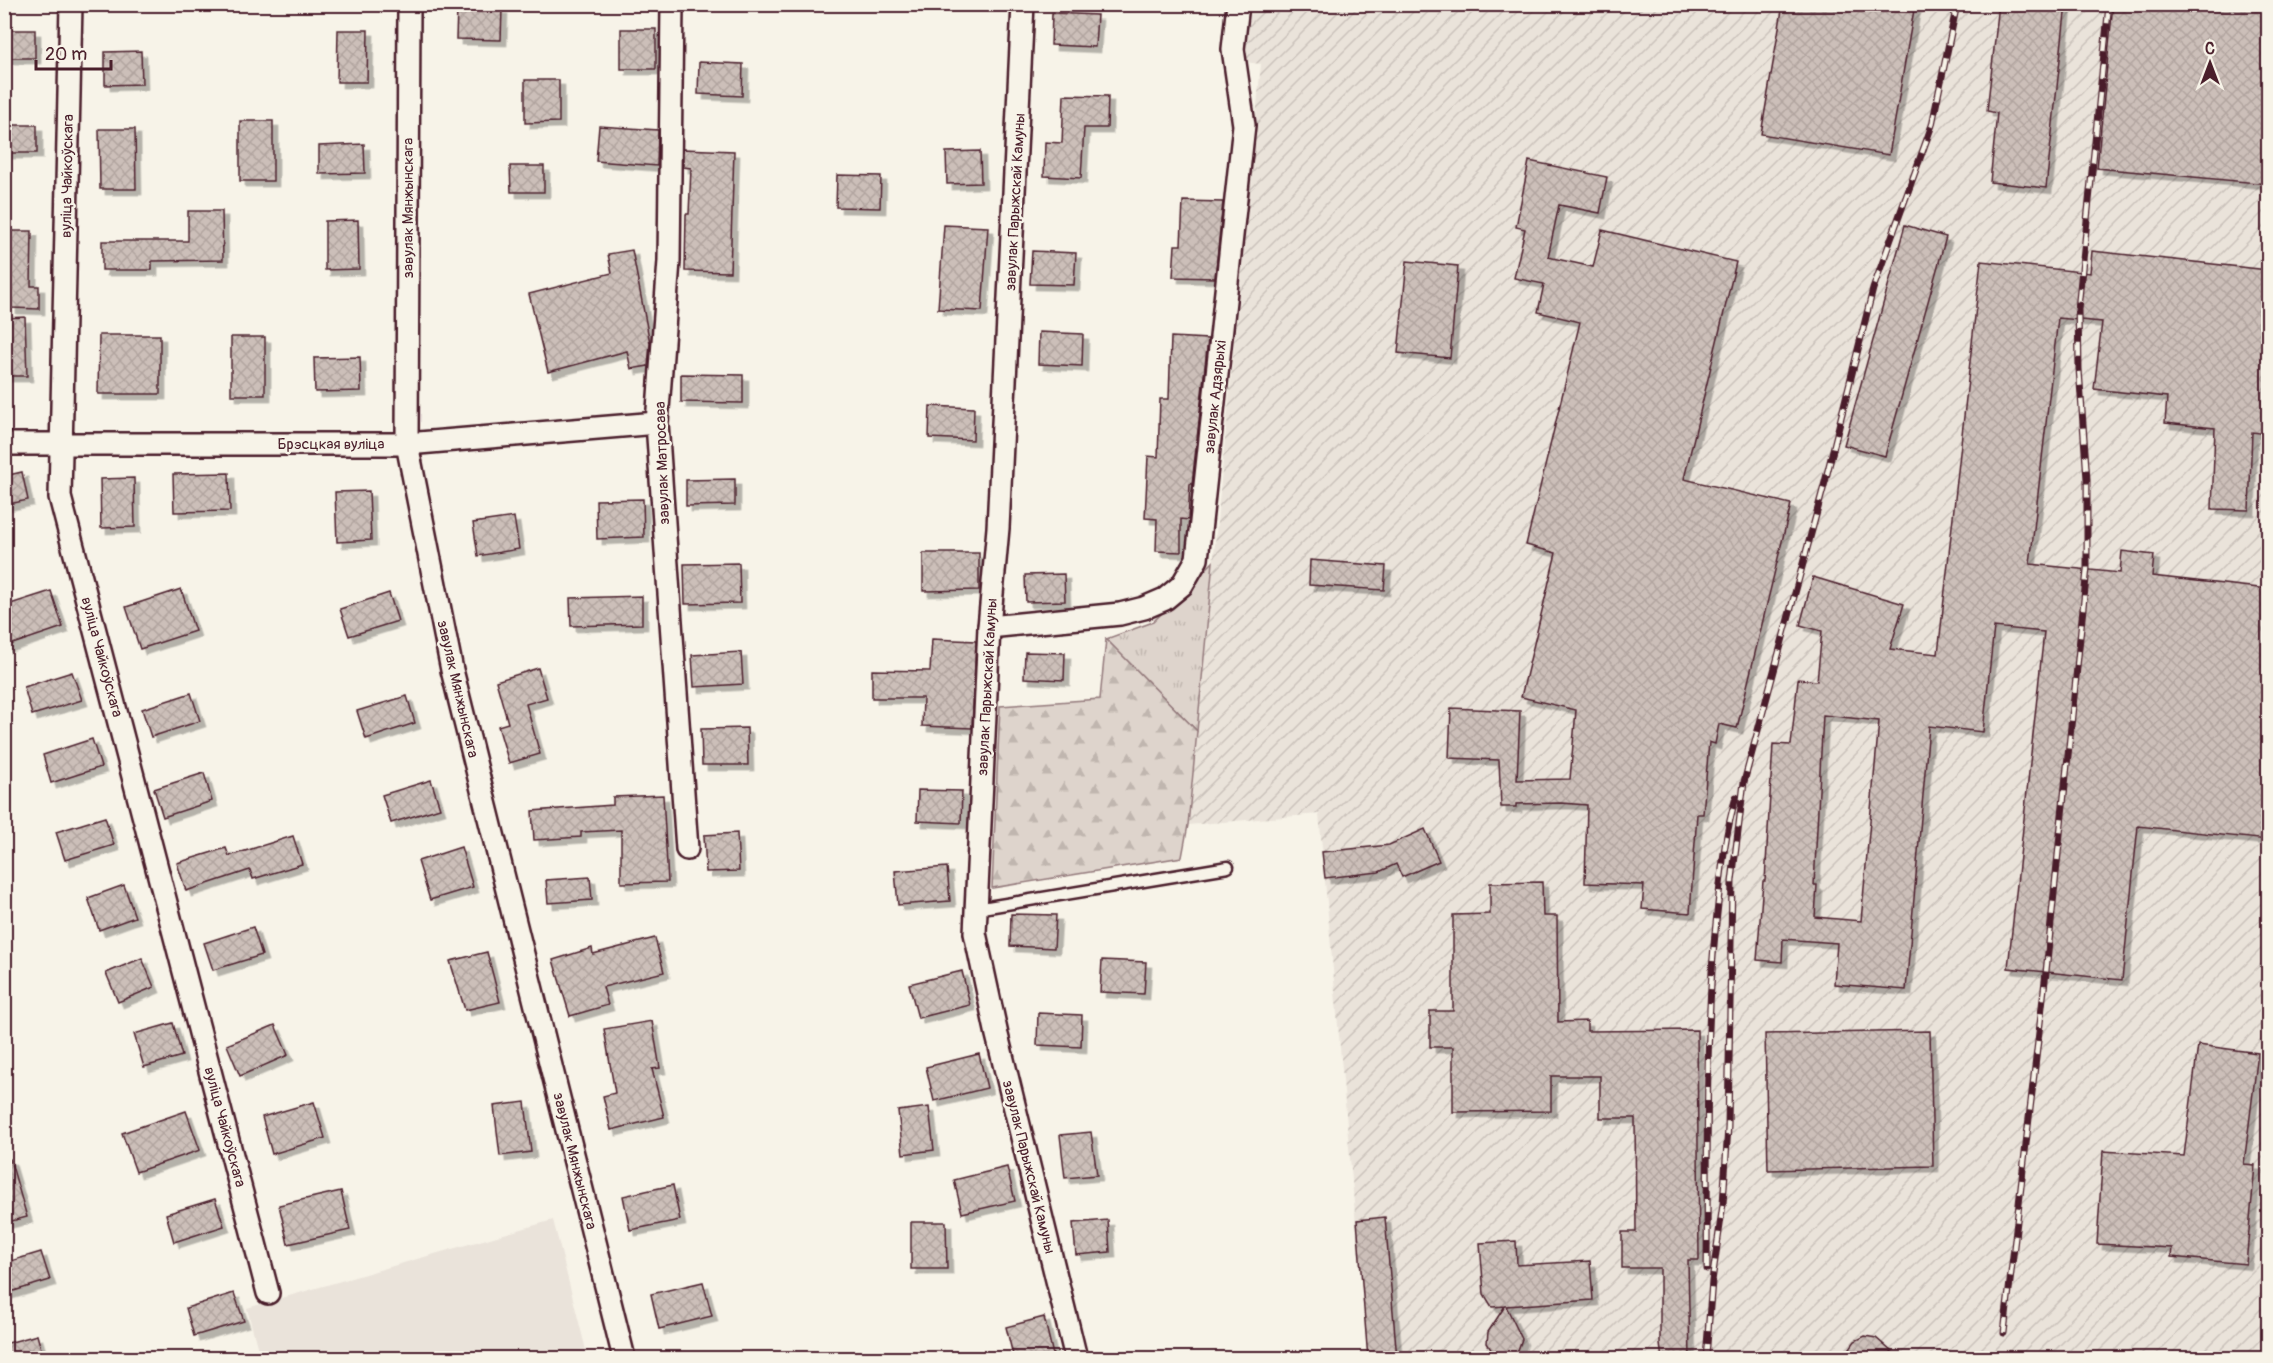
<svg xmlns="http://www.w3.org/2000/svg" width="2273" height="1363" viewBox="0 0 2273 1363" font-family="Pangolin,sans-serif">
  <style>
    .built { fill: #eae3da }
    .industrial { fill: url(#industrial-furrows) }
    .grass { fill: url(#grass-tufts); stroke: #947a7c; stroke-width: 1.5 }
    .forest { fill: url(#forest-firs); stroke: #947a7c; stroke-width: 1.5 }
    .building { fill: url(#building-cross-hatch); stroke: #4a1f2b; stroke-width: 1.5; fill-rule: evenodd; filter: url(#shadow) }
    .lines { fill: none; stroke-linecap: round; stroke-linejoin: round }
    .service-casing { stroke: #4a1f2b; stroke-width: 15 }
    .minor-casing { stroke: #4a1f2b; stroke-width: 26 }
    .service { stroke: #f7f3e8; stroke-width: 10 }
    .minor { stroke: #f7f3e8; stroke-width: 21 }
    .rail-casing { stroke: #4a1f2b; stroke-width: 7 }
    .rail { stroke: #f7f3e8; stroke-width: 4.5; stroke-dasharray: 14; stroke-linecap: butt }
    .labels { text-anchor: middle; stroke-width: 5; stroke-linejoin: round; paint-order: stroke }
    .street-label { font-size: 15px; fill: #4a1f2b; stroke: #f7f3e8 }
  </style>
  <defs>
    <pattern id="industrial-furrows" width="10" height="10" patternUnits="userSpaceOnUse" patternTransform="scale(1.5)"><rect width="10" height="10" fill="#eae3da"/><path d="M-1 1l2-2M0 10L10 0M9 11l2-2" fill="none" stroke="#cac2bb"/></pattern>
    <pattern id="grass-tufts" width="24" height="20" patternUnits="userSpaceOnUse" patternTransform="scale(1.5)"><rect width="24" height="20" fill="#ded4cc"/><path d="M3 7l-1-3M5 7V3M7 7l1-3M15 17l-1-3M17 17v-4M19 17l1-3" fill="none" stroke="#c0b6af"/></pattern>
    <pattern id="forest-firs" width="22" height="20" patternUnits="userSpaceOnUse" patternTransform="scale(1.5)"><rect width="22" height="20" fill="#ded4cc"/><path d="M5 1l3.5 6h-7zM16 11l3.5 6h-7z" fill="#c0b6af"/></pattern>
    <pattern id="building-cross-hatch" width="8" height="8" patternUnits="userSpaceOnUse" patternTransform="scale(1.5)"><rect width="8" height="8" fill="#ccbfb9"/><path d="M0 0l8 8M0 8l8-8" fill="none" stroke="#b1a49f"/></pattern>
    <filter id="shadow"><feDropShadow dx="5.5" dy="5.5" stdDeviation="0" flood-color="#0004"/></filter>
  </defs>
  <rect width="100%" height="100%" fill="#f7f3e8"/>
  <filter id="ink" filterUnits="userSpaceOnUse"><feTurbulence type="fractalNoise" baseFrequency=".0167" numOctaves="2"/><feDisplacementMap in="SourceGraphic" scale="12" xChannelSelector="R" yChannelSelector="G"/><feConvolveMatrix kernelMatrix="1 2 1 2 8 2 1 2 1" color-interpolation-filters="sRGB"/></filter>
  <g filter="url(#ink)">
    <polygon class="built" points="553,1220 588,1358 226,1358 258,1350 247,1308"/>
    <polygon class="industrial" points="1250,5 2268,5 2268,1358 1368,1358 1319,814 1188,825 1261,64 1244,62"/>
    <polygon class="grass" points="1213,562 1197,731 1106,639 1153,622"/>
    <polygon class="forest" points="1106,639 1197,731 1188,825 1182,857 992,888 1000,706 1100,699"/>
    <g class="building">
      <polygon points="1783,4 1915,4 1889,155 1761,134"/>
      <polygon points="1999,4 2066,4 2046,188 1990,182 1997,113 1987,111"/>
      <polygon points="2113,4 2268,4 2268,184 2097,168"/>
      <polygon points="457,8 502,9 501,40 456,39"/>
      <polygon points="1052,13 1097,15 1095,47 1051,45"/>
      <rect x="621" y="29" width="35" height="40"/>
      <rect x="4" y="30" width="31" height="28"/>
      <polygon points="338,30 368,30 367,82 337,82"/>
      <polygon points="141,51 142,84 105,85 105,52"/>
      <polygon points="699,62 743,64 742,96 698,94"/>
      <polygon points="525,80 559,80 559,122 525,123"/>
      <polygon points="1064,95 1108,96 1107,128 1084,128 1081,178 1044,176 1045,142 1062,143"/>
      <rect x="240" y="121" width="33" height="60"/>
      <rect x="4" y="125" width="33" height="28"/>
      <polygon points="599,126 658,130 657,166 596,161"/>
      <polygon points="99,129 135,129 136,189 100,189"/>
      <polygon points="364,144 365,173 319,174 319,146"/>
      <polygon points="683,149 734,151 730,272 685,271 686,214 689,214 691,168 683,167"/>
      <polygon points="980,151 981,183 947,184 946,152"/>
      <polygon points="1529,161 1607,177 1600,213 1559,205 1548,257 1593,267 1602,230 1736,262 1684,479 1791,504 1737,728 1719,724 1715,744 1709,742 1703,814 1697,814 1690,913 1642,909 1644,885 1585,883 1587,805 1561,803 1516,804 1516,807 1501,807 1499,760 1449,758 1451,708 1520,711 1517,780 1570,779 1576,710 1521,697 1556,553 1526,545 1580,322 1538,312 1544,284 1514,278 1525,229 1516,227"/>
      <polygon points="510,166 544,166 544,192 511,192"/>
      <polygon points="837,175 881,176 880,208 836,207"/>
      <polygon points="1183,201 1223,202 1215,278 1173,277 1175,245 1181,245"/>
      <polygon points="188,211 222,211 223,260 152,261 152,270 102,270 102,241 188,241"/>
      <polygon points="358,220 359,269 325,270 325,221"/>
      <polygon points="944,225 988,227 982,311 938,309"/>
      <polygon points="1905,225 1946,237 1885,456 1844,445"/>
      <polygon points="4,231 32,231 31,286 39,286 39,309 11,308 11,280 4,280"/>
      <polygon points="632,250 650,343 648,366 631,369 627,351 548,372 529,294 612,273 608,254"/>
      <polygon points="1032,251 1076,253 1074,285 1030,284"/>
      <path d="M2092,251L2268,270V434L2252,432L2249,510L2212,509L2215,428L2165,423L2167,397L2094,389L2102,322L2058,318L2030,564L2120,573L2122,551L2154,555L2152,576L2268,589V840L2138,826L2122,980L2008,968L2044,632L1994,627L1983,732L1929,726L1906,990L1834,984L1837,943L1783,939L1782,962L1757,960L1763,881H1765L1773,744L1791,745L1798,679L1817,681L1822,631L1800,625L1813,577L1904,604L1890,649L1938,654L1981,261L2090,273ZM1823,715L1879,721L1861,921L1815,917L1817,885H1814Z"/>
      <polygon points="1407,261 1458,266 1450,358 1398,353"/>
      <polygon points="25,317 27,376 4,376 4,318"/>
      <polygon points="1039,332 1083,334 1082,366 1038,364"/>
      <polygon points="99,335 160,335 160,394 98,394"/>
      <rect x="231" y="337" width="34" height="58"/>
      <polygon points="1171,337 1208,339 1192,484 1190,484 1188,520 1181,519 1181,552 1156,551 1157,519 1145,518 1148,456 1158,457 1160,399 1169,399"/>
      <polygon points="360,357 361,391 315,392 314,358"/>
      <polygon points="681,374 743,375 743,403 681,402"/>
      <polygon points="930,406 974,408 973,440 929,438"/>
      <polygon points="22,472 28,500 4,505 4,476"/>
      <polygon points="229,473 230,511 174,512 173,474"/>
      <polygon points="134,478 135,527 101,528 100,479"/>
      <polygon points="735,479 735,505 686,506 686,480"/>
      <polygon points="369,491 371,540 337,542 335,492"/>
      <polygon points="643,499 644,537 597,539 596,500"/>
      <polygon points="514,517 519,549 478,556 473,523"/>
      <polygon points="923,553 979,553 979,590 923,591"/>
      <polygon points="1310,560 1386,566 1384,590 1309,585"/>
      <polygon points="739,563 740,603 685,604 684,564"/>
      <polygon points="1064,574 1065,601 1026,602 1025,575"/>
      <polygon points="181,589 195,631 140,649 126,607"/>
      <polygon points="51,591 63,627 4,647 4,606"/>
      <polygon points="389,593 398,621 349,636 340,609"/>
      <polygon points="642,596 642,624 571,626 570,598"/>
      <polygon points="932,639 976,641 972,728 922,726 923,698 872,698 872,670 930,671"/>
      <polygon points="741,652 743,684 694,687 692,655"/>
      <polygon points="1025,652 1065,653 1064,680 1024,678"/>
      <polygon points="538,668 547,698 526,704 540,754 509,763 498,726 508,723 496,681"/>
      <polygon points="72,672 82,700 32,715 24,687"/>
      <polygon points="191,693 200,721 151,737 142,709"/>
      <polygon points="407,696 415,723 366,739 357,711"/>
      <polygon points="747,728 748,765 702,765 701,729"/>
      <polygon points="92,739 101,767 51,783 43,755"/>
      <polygon points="204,773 212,801 163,817 154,789"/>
      <polygon points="431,780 440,808 391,823 382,795"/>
      <polygon points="918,790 962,791 961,823 917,821"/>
      <polygon points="663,795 668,882 621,883 621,830 581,832 581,837 534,840 532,811 613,805 613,797"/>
      <polygon points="105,817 114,845 65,860 56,832"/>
      <polygon points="1425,829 1439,861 1402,877 1396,864 1379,872 1325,878 1322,852 1389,845"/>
      <polygon points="737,833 739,871 706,872 704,835"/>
      <polygon points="293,836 302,864 253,879 250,870 186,891 177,863 226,848 229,856"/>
      <polygon points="461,847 473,887 430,900 418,861"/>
      <polygon points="947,867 950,901 898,905 895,871"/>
      <polygon points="590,877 592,900 548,903 546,880"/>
      <polygon points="1542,882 1543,916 1557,916 1558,1022 1587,1021 1587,1031 1697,1030 1699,1260 1688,1260 1690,1359 1662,1359 1660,1344 1660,1268 1622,1268 1622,1232 1636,1232 1635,1118 1600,1118 1600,1076 1551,1076 1551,1111 1453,1112 1453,1047 1430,1047 1430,1011 1453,1011 1453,915 1490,914 1490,883"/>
      <polygon points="124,885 135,917 99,930 88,898"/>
      <polygon points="1011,914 1056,915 1054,948 1010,946"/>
      <polygon points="253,927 262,955 213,970 204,943"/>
      <polygon points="655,938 664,972 603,987 608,1005 570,1016 553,960 592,948 593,954"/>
      <polygon points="487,952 500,1002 465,1010 450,961"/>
      <polygon points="142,958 154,987 118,1002 106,973"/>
      <polygon points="1102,960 1146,962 1144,994 1100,992"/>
      <polygon points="962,971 970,1005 918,1018 909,984"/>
      <polygon points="1038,1013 1082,1015 1081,1047 1037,1045"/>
      <polygon points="652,1021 660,1068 652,1069 664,1117 611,1130 603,1096 615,1093 604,1029"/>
      <polygon points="173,1023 182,1056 144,1067 134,1034"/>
      <polygon points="275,1025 288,1055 240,1076 227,1045"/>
      <polygon points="1930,1031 1933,1166 1768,1170 1765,1034"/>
      <polygon points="2198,1045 2258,1053 2244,1164 2255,1165 2246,1264 2171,1257 2172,1248 2097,1244 2103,1151 2184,1156"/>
      <polygon points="979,1054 987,1088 934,1101 926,1067"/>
      <polygon points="314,1102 325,1138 272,1154 262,1117"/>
      <polygon points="525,1102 531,1152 500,1156 494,1106"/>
      <polygon points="929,1107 934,1150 903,1154 898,1111"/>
      <polygon points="186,1111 200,1150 136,1172 122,1133"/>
      <polygon points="1091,1132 1097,1175 1065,1178 1060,1135"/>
      <polygon points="4,1159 10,1159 27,1217 4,1223"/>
      <polygon points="1007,1167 1015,1201 962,1213 954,1180"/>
      <polygon points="673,1185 680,1220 630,1230 623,1196"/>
      <polygon points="341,1191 350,1230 288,1244 279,1205"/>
      <polygon points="215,1199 224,1226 174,1242 166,1214"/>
      <polygon points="1385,1217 1397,1359 1368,1359 1357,1220"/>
      <polygon points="1108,1220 1110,1252 1076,1255 1073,1223"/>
      <polygon points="911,1222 946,1222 947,1269 911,1269"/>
      <polygon points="1516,1241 1517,1265 1590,1261 1593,1300 1506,1306 1522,1339 1518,1350 1514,1354 1503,1357 1493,1353 1487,1343 1488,1332 1505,1306 1492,1307 1484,1294 1480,1243"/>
      <polygon points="41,1252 50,1280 4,1294 4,1263"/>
      <polygon points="703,1282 712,1316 659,1329 651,1294"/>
      <polygon points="234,1293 244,1321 194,1336 186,1308"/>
      <polygon points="1044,1317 1054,1359 1014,1359 1006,1327"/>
      <polygon points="37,1335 44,1359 4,1359 4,1344"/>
      <polygon points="1865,1336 1876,1338 1900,1359 1842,1359 1855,1341"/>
    </g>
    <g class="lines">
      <g class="service-casing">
        <polyline id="service" points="976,909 1228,867"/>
      </g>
      <g class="minor-casing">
        <g id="minor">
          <polyline points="71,4 60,497 268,1293"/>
          <polyline points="409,4 407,444 452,670 624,1358"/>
          <polyline points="672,4 669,261 657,423 687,849"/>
          <polyline points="1023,4 998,528 989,627 975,933 997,1035 1076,1358"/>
          <polyline points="4,444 407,444 657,423"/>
          <polyline points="989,627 1120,614 1144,608 1165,599 1182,585 1197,559 1244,125 1233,49 1238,4"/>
        </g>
      </g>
      <use href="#service" class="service"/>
      <use href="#minor" class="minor"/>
      <g class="rail-casing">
        <g id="rail">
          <path d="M1707,1269C1708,1147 1704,1025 1718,904C1722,866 1725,834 1736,797"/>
          <polyline points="2004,1333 2046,972 2087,569 2087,479 2079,369 2078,309 2109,4"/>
          <polyline points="1706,1358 1712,1281 1723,1204 1728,1127 1732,881 1744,782 1825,482 1873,289 1932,125 1957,4"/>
        </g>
      </g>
      <use href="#rail" class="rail"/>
    </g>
  </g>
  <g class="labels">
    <g class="street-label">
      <text transform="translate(67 176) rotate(-89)" y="5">вуліца Чайкоўскага</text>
      <text transform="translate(1015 202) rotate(-87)" y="5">завулак Парыжскай Камуны</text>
      <text transform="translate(408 208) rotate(-90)" y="5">завулак Мянжынскага</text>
      <text transform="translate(1215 397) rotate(-84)" y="5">завулак Адзярыхі</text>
      <text x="331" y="449">Брэсцкая вуліца</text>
      <text transform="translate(662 463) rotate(-92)" y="5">завулак Матросава</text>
      <text transform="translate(102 657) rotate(75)" y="5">вуліца Чайкоўскага</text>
      <text transform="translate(987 687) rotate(-87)" y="5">завулак Парыжскай Камуны</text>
      <text transform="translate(458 689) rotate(77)" y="5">завулак Мянжынскага</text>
      <text transform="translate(225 1127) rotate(75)" y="5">вуліца Чайкоўскага</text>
      <text transform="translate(575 1161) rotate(76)" y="5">завулак Мянжынскага</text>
      <text transform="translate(1029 1167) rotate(76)" y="5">завулак Парыжскай Камуны</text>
    </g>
  </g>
  <rect width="2273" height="1363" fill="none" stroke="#f7f3e8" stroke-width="24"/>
  <rect x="12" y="12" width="2249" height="1339" fill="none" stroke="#4a1f2b" stroke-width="2" filter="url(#ink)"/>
  <g transform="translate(2210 63)" stroke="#f7f3e8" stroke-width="4.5" paint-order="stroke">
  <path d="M0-4.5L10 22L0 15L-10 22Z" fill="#4a1f2b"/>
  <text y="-9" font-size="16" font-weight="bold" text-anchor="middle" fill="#4a1f2b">С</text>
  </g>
  <path d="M36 60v9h75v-9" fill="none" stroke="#4a1f2b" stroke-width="3"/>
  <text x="45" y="60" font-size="18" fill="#4a1f2b" stroke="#f7f3e8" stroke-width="4.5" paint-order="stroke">20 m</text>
</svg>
